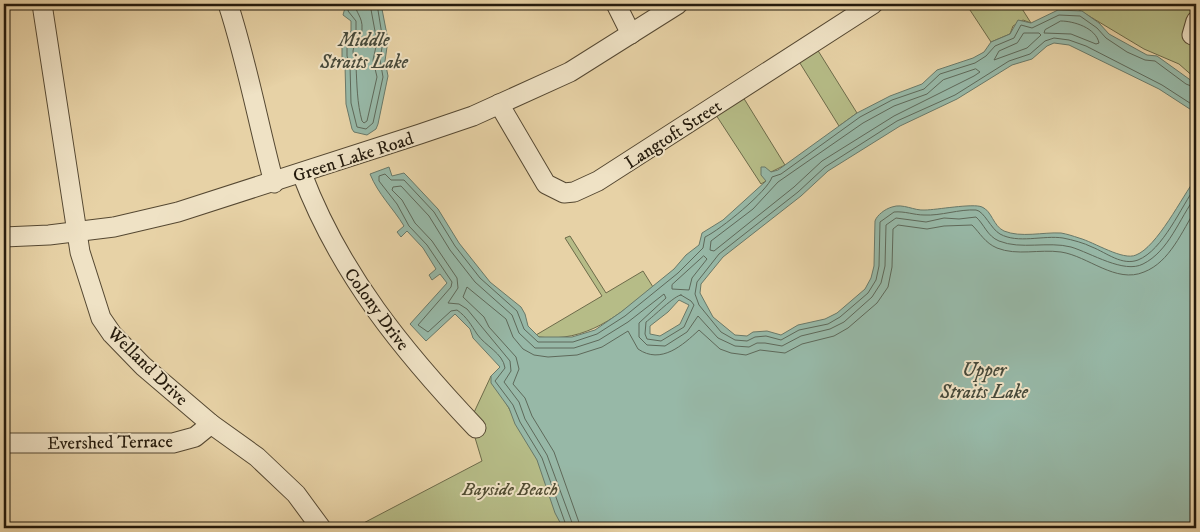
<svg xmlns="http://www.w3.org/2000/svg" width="1200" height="532" viewBox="0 0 1200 532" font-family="'IM FELL DW Pica',serif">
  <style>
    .green { fill: #b6bc87; stroke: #6d6b4a }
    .water { fill: #97b8a7; stroke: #697969; fill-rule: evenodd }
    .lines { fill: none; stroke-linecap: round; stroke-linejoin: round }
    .shore { stroke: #5e695a; stroke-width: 1 }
    .minor-casing { stroke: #554832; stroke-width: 21 }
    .minor { stroke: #efe2c5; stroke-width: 19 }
    .labels { text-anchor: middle; stroke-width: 4; stroke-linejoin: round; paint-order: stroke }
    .street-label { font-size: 18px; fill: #241a0c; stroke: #efe2c5 }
    .park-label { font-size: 18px; font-style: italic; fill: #504b31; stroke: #efe2c5 }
    .water-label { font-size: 19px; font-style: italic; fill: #46493a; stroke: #efe2c5 }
  </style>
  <rect width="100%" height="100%" fill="#e7d2a6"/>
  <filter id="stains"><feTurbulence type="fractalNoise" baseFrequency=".004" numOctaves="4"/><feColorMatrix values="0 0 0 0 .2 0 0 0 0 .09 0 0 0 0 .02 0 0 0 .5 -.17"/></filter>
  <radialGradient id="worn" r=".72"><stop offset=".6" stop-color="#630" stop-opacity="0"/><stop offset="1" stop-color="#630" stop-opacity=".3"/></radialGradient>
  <g class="green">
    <polygon points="966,4 1019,4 1031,23 1023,20 1013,26 1010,34 991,42"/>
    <polygon points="1069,4 1196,4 1196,79 1179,64 1144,49"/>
    <polygon points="817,49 857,113 839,126 798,60"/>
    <polygon points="743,97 785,165 771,172 766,181 761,184 716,115"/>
    <path d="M570,236L606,293L643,271L653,287C619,315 586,343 539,337L536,335L602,296L565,238Z"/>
    <polygon points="491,376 546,475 570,528 354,528 482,461 470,421"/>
  </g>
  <g class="water">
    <polygon points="346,4 381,4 388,40 385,61 388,76 378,124 376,129 367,135 354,132 352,129 346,104 345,65 342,57 342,45 351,31 351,21 343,15"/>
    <path d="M1058,10L1082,11L1099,23L1109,34L1147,55L1157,56L1196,84V113L1159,89L1069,45L1054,43L1047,46L1032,59L1012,65L957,99L900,126L828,171L801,196L723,257L701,284L700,293L713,317L735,335L747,336L753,332L767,331L781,335L798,325L825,319L837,313L865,289L871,278L874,266L875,221C877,215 885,209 892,207C903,203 914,211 925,210C936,210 973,203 982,207C992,211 993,226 1004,231C1021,238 1043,232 1061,233C1067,234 1073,236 1079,238C1094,242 1123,261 1136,255C1157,247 1182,197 1196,178V528H563L555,513L537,460L515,424L509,408L491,383V376L500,367L473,338L470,329L455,314L426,341L410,324L447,283L440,274L432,280L429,275L436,269L423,248L407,231L401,237L397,232L404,226C393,208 378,194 370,174L389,167L392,176L404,173L407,176L438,209L459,243L490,282L521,307L525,314L528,326L539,337H572L595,330L621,312L674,269L686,255L699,245L702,233L723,220L766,181L761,175V167H765L771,172L778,170L857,113L890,96L922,84L937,70L973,58L984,52L991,42L1010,34L1018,20L1031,23ZM679,300L689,305L680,324L660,336L650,334V326L668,312Z"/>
  </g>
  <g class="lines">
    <g class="shore">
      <polyline points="349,4 348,11 356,21 356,32 347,46 347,56 350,65 351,103 357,127 366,129 373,123 383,77 380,60 383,41 377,4"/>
      <path d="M355,4C355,12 363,17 362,29C362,39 354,42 353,51C353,56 355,60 356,66C357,85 357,103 362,121L364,123L367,121L377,77L373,60L377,42L370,4"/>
      <path d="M1061,21C1074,21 1096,28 1099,43L1096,44L1071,34L1044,33L1045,30Z"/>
      <polygon points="1024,33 1039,33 1041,35 1027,48 994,60 999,51 1017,43"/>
      <polygon points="976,69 980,72 974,76 894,116 822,161 794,187 714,251 710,250 711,241 753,209 778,182 863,123 894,106 927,94 943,80"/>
      <path d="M1196,107L1162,85L1086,46L1069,40L1054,38L1045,41L1030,54L1009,61L955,95L897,121L825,167L798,192L719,254L697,282L695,294L699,305L721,332L735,340L747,341L755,337L766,336L781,340L799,330L828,324L840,317L868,293L876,280L879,266L880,222L894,212C905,211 914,215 924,215C941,216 959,209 976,210C984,211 991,229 1000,234C1018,244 1043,235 1063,238C1073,240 1084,243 1092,247C1107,253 1122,266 1138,260C1163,250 1181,207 1196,186"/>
      <polygon points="704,256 707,259 692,278 689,290 672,289 672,285"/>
      <path d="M681,295L691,301L694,305L684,327L661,341L647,339L645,334L646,322C653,317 675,295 681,295Z"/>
      <path d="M567,528L542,458L520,422L513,405L495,381L505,368C503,353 485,346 477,334C471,325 467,317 457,310L451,311L428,332L418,325L451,287L452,282L427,245L409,226L397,204L379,181V176L385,174L391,180H404L434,212L455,246L480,278L517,311L524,329L538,342H573L597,334L625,316L678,273L703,248L705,237C720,230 768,191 772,177L781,174L860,117L892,100L924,89L940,74L975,63L986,56L995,46L1014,38L1021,25L1032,28L1059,15L1080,16L1097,28L1106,38L1127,52L1145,60L1155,61L1186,84L1196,88"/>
      <path d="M574,528L547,455L525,419L519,402L504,382L511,371L510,361L467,309L459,304L448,303L458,288L457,278L432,241L415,223L402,200L392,190L393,187L401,186L429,216L450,250L475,282L512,315L519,333L535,348H574L599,340L628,322L664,294L666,298L639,323V337L647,345L665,346L687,332L698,316L718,338L735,346L749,347L757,343H765L782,346L801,336L830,329L844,322L872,297L881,283L885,266L886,225L896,218L926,222L944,218L959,219L976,217C984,224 987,236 999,241C1021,250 1048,241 1071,247C1091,253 1124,274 1143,264C1169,251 1179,219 1196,196"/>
      <path d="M581,528L554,452L532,416L525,398L513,384L519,369L516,357L489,327L484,317L463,297L467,287L506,319L513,337L523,349L534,355L548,357L577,355L602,347L628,331L638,349C661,365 683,345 699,330L720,349L731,353L746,355L760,350L785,353L802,344L834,336L848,328L877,303L888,287L892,267L893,229L898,225L927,229L944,226L972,225C980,233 985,243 997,248C1017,256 1039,249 1061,252C1088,256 1116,284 1144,272C1170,262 1182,231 1196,209"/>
    </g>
    <g class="minor-casing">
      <g id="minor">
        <polyline points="42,4 80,252 101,318 112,334 143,366 211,424 257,457 296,494 321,528"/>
        <path d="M228,4C247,62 258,123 274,183"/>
        <polyline points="616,4 631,34"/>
        <polyline points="1192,35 1196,21"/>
        <polyline points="499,104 546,184 564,193 574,192 598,181 873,4"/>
        <path d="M302,174C340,274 403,351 476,428"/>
        <polyline points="4,237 49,235 114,227 178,212 420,134 473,116 570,72 678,4"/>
        <polyline points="4,443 173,443 195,437 211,424"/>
      </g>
    </g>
    <use href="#minor" class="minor"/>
  </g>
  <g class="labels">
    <g class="street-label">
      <text transform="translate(673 134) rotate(-33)" y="6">Langtoft Street</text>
      <text transform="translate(353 157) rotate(-18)" y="6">Green Lake Road</text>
      <text transform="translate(377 309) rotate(54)" y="6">Colony Drive</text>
      <text transform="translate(148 366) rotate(44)" y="6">Welland Drive</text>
      <text transform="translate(110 442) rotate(-1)" y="6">Evershed Terrace</text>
    </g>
    <g class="park-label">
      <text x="510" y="495">Bayside Beach</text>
    </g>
    <g class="water-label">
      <text x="364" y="46">Middle<tspan x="364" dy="22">Straits Lake</tspan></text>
      <text x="984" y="376">Upper<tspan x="984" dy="22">Straits Lake</tspan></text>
    </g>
  </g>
  <rect width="1200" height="532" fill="none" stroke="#e7d2a6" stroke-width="20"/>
  <rect x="5" y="5" width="1190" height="522" fill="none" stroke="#241a0c" stroke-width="2.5"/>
  <rect x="10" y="10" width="1180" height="512" fill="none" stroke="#241a0c"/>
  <rect width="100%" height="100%" filter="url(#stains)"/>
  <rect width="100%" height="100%" fill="url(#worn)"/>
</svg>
